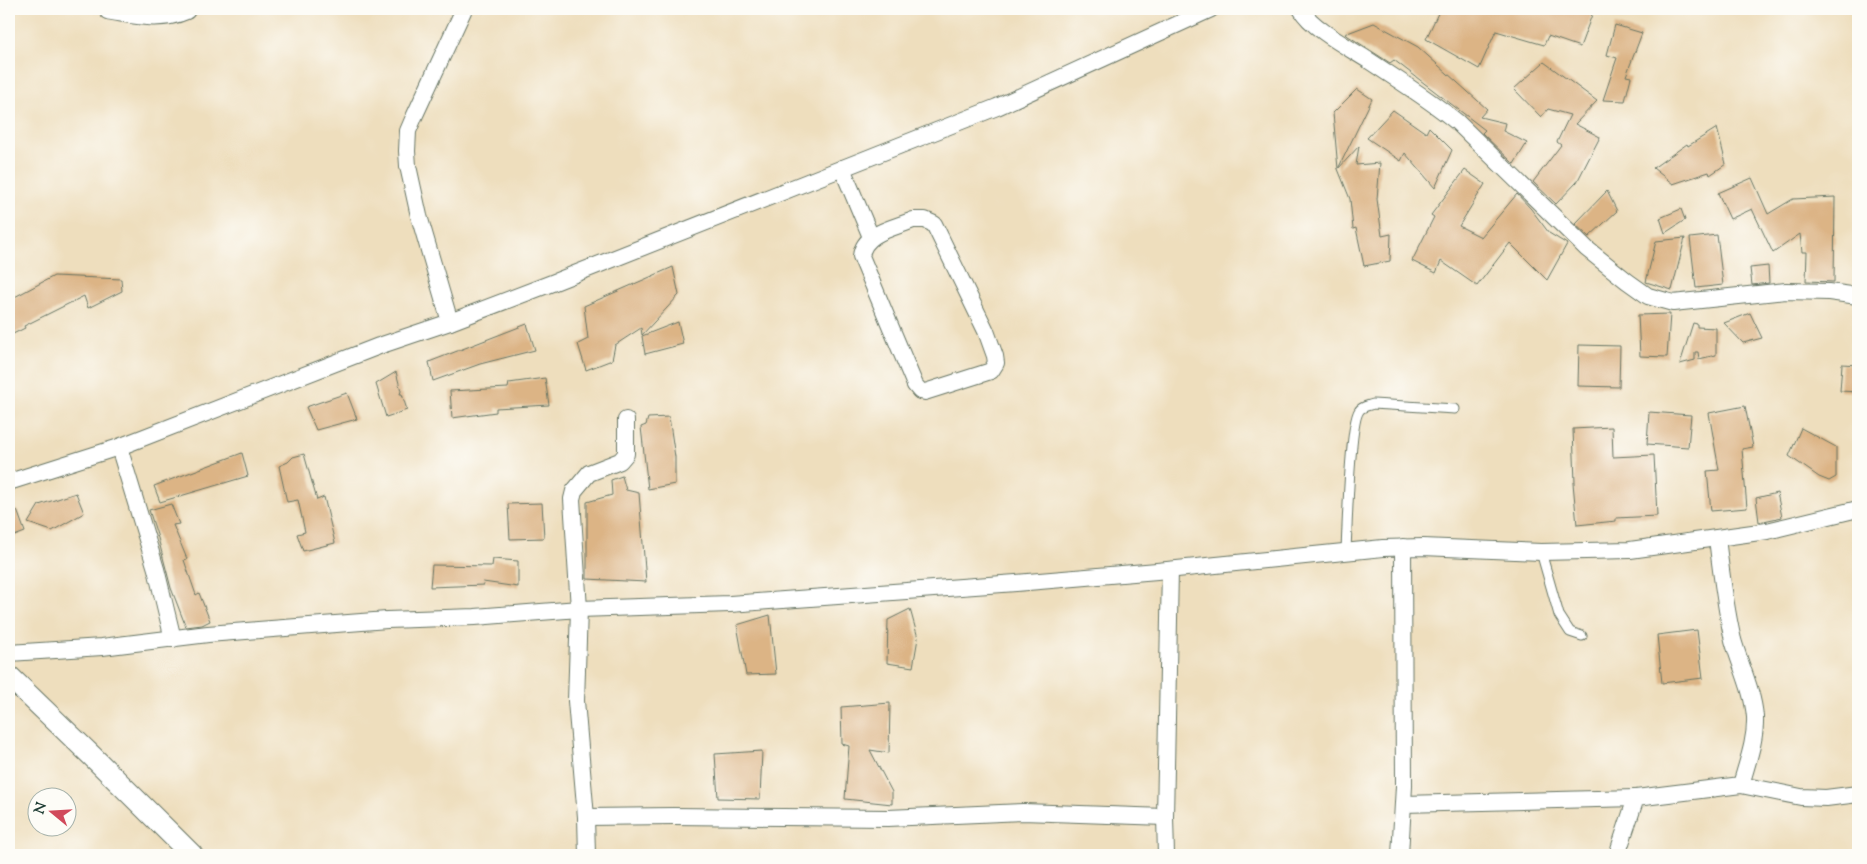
<svg xmlns="http://www.w3.org/2000/svg" width="1867" height="864" viewBox="0 0 1867 864" font-family="'Sorts Mill Goudy',serif">
  <style>
    .building { fill: #dcb485 }
    .lines { fill: none; stroke-linecap: round; stroke-linejoin: round }
    .service-casing { stroke: #677564; stroke-width: 11 }
    .minor-casing { stroke: #677564; stroke-width: 18 }
    .tertiary-casing { stroke: #677564; stroke-width: 23 }
    .service { stroke: #fff; stroke-width: 9 }
    .minor { stroke: #fff; stroke-width: 16 }
    .tertiary { stroke: #fff; stroke-width: 21 }
  </style>
  <rect width="100%" height="100%" fill="#fdfcf7"/>
  <filter id="ink" filterUnits="userSpaceOnUse"><feTurbulence type="fractalNoise" baseFrequency=".02" numOctaves="2"/><feDisplacementMap in="SourceGraphic" scale="10" xChannelSelector="R" yChannelSelector="G"/><feConvolveMatrix kernelMatrix="1 2 1 2 8 2 1 2 1" color-interpolation-filters="sRGB"/></filter>
  <filter id="wash" filterUnits="userSpaceOnUse"><feTurbulence type="fractalNoise" baseFrequency=".0096" numOctaves="4" result="noise"/><feDisplacementMap in="SourceGraphic" scale="20" xChannelSelector="R" yChannelSelector="G"/><feGaussianBlur stdDeviation="1.12" result="paint"/><feColorMatrix in="noise" values="0 0 0 0 0 0 0 0 0 0 0 0 0 0 0 0 0 1.4 0 .05"/><feComposite in="paint" operator="in"/></filter>
  <g filter="url(#wash)">
    <rect width="100%" height="100%" fill="#eedebd"/>
    <g id="blocks">
      <g class="building">
        <polygon points="1440,9 1576,9 1593,12 1580,47 1548,36 1544,45 1496,31 1479,69 1426,39"/>
        <polygon points="1374,23 1418,47 1487,109 1480,117 1505,123 1503,131 1527,143 1514,164 1482,133 1485,130 1394,60 1390,63 1345,34"/>
        <polygon points="1615,25 1642,33 1626,76 1631,77 1625,101 1603,100 1617,58 1607,55"/>
        <polygon points="1544,62 1597,101 1575,124 1600,137 1577,182 1556,204 1533,182 1561,145 1557,142 1570,115 1548,109 1541,117 1514,89"/>
        <polygon points="1357,89 1372,99 1338,169 1333,113"/>
        <polygon points="1393,110 1426,133 1429,127 1452,150 1435,188 1405,153 1401,161 1367,138"/>
        <polygon points="1717,128 1726,164 1710,175 1709,172 1673,184 1653,168 1687,144 1688,146"/>
        <polygon points="1359,146 1356,165 1380,163 1377,199 1382,236 1391,234 1390,261 1364,266 1356,228 1353,229 1350,199 1338,169"/>
        <polygon points="1465,170 1485,184 1459,226 1481,237 1517,194 1531,209 1549,233 1567,244 1547,280 1510,243 1477,286 1441,261 1436,273 1412,261 1434,217 1431,215"/>
        <polygon points="1752,178 1768,214 1793,199 1835,197 1834,282 1806,281 1807,252 1802,252 1800,234 1773,253 1752,209 1730,219 1718,193"/>
        <polygon points="1607,191 1617,211 1589,237 1575,224"/>
        <polygon points="1681,209 1685,220 1665,233 1660,218"/>
        <polygon points="1717,235 1723,285 1696,288 1690,238"/>
        <polygon points="1685,238 1672,290 1646,282 1656,241"/>
        <polygon points="1768,266 1769,283 1752,285 1750,268"/>
        <polygon points="673,267 679,295 642,335 641,328 615,345 612,360 586,370 578,344 588,339 584,306"/>
        <polygon points="54,276 121,279 122,291 88,308 84,296 24,326 25,328 9,336 9,300"/>
        <polygon points="1750,313 1762,338 1743,343 1724,323"/>
        <polygon points="1670,314 1667,357 1640,356 1638,315"/>
        <polygon points="678,322 683,344 645,354 642,336"/>
        <polygon points="1693,323 1697,324 1697,327 1716,328 1716,355 1699,359 1698,352 1695,352 1695,360 1680,364"/>
        <polygon points="527,324 535,350 480,364 433,381 429,362"/>
        <polygon points="1579,345 1620,346 1619,387 1578,386"/>
        <polygon points="1842,364 1858,365 1858,392 1840,391"/>
        <polygon points="396,372 401,391 400,394 402,394 407,410 386,417 376,384"/>
        <polygon points="545,378 549,405 496,408 496,412 452,418 450,391 508,388 509,383"/>
        <polygon points="347,393 357,419 316,430 306,407"/>
        <polygon points="1745,406 1753,447 1742,449 1747,508 1711,511 1707,471 1719,470 1709,413"/>
        <polygon points="1649,412 1691,415 1688,447 1647,444"/>
        <polygon points="669,417 675,457 675,484 648,489 641,427 646,425 648,418"/>
        <polygon points="1612,427 1613,457 1654,455 1657,516 1616,518 1616,521 1577,525 1573,483 1575,483 1573,429"/>
        <polygon points="1801,428 1836,447 1836,477 1829,481 1819,477 1789,456"/>
        <polygon points="242,453 248,476 160,502 154,486"/>
        <polygon points="304,454 317,500 324,497 335,543 303,551 297,534 305,532 298,500 287,502 279,466 288,462 293,457"/>
        <polygon points="622,476 626,490 639,493 646,582 587,579 587,502 612,495 611,480"/>
        <polygon points="76,493 84,513 52,531 28,523 39,505"/>
        <polygon points="1777,493 1782,517 1759,522 1756,498"/>
        <polygon points="542,503 544,538 510,539 508,504"/>
        <polygon points="171,504 179,524 173,525 187,559 184,560 196,595 199,593 210,621 202,625 186,627 171,588 158,538 149,510"/>
        <polygon points="17,510 25,532 9,538 9,514"/>
        <polygon points="493,559 518,561 518,587 483,582 484,585 430,587 432,565 492,566"/>
        <polygon points="910,609 918,638 913,667 887,663 888,620"/>
        <polygon points="770,615 776,674 746,675 737,625"/>
        <polygon points="1697,630 1703,678 1662,683 1657,635"/>
        <polygon points="890,703 889,753 870,750 892,792 892,804 845,799 849,746 842,744 841,707"/>
        <polygon points="762,751 760,799 718,798 715,754"/>
      </g>
    </g>
  </g>
  <g filter="url(#ink)">
    <use href="#blocks" fill-opacity="0" stroke="#677564" stroke-width="1"/>
    <g class="lines">
      <g class="service-casing">
        <g id="service">
          <path d="M1346,551C1347,529 1350,423 1359,411C1362,406 1368,406 1373,404L1455,409"/>
          <polyline points="1541,552 1559,615 1570,632 1582,636"/>
        </g>
      </g>
      <g class="minor-casing">
        <g id="minor">
          <path d="M1301,9C1311,28 1349,48 1368,60C1398,80 1429,99 1457,122L1587,249L1627,281L1648,296L1673,303L1786,291L1829,292L1858,296"/>
          <polyline points="842,168 871,237"/>
          <path d="M913,220H925L934,224L986,331L995,356L996,363L991,371L925,392L920,391L915,385L861,256C864,232 895,228 913,220Z"/>
          <polyline points="450,322 419,216 408,166 407,151 408,131 414,117 464,9"/>
          <polyline points="119,447 156,569 173,639"/>
          <polyline points="9,482 119,447 379,346 450,322 552,283 997,107 1211,9"/>
          <polyline points="9,653 102,647 208,634 387,620 475,617 579,609 730,604 1016,583 1157,571 1383,548 1423,547 1541,552 1630,550 1767,531 1858,509"/>
          <polyline points="1741,785 1801,797 1826,798 1858,794"/>
          <polyline points="1403,804 1636,798"/>
          <polyline points="586,817 673,816 888,818 1023,812 1165,817"/>
          <polyline points="587,855 586,817 576,701 579,609 572,499 574,491 589,473 620,461 626,454 626,420"/>
          <polyline points="1166,855 1165,817 1170,570"/>
          <polyline points="1400,855 1404,786 1403,547"/>
          <path d="M1617,855L1636,798L1741,785C1747,763 1756,740 1755,717C1753,691 1740,665 1733,640C1725,606 1721,572 1717,538"/>
        </g>
      </g>
      <g class="tertiary-casing">
        <g id="tertiary">
          <path d="M109,9C135,13 160,20 185,9"/>
          <polyline points="9,676 93,757 192,855"/>
        </g>
      </g>
      <use href="#service" class="service"/>
      <use href="#minor" class="minor"/>
      <use href="#tertiary" class="tertiary"/>
    </g>
  </g>
  <rect width="1867" height="864" fill="none" stroke="#fdfcf7" stroke-width="30"/>
  <g transform="translate(52 812) rotate(288)"><circle r="24" fill="#fdfcf7" stroke="#a4b0a9"/>
  <path d="M0-4L9 19L0 12L-9 19Z" fill="#d1495b"/>
  <text y="-8" font-size="14" font-weight="bold" text-anchor="middle" fill="#1f3d34">N</text>
  </g>
</svg>
